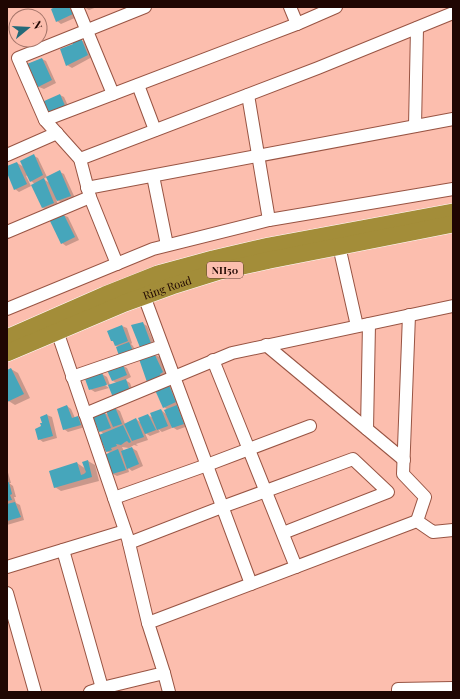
<svg xmlns="http://www.w3.org/2000/svg" width="460" height="699" viewBox="0 0 460 699" font-family="'Playfair Display',serif">
  <style>
    .shadow { fill: #0003; fill-rule: evenodd }
    .building { fill: #46a6bb }
    .lines { fill: none; stroke-linecap: round; stroke-linejoin: round }
    .minor-casing { stroke: #985443; stroke-width: 14 }
    .highway-casing { stroke: #fff; stroke-width: 18 }
    .minor { stroke: #fff; stroke-width: 12 }
    .highway { stroke: #a38d39; stroke-width: 17 }
    .labels { text-anchor: middle; stroke-width: 3.5; stroke-linejoin: round; paint-order: stroke }
    .shield { fill: #fcbeae; stroke: #613d36; stroke-width: 1 }
    .shield-label { font-size: 10px; font-weight: bold; fill: #1f0602 }
    .street-label { font-size: 11px; fill: #1f0602; stroke: #fcbeae }
  </style>
  <rect width="100%" height="100%" fill="#fcbeae"/>
  <g class="shadow">
    <polygon points="50,7 71,7 77,17 61,24 57,21 53,9"/>
    <polygon points="84,7 97,7 89,10"/>
    <polygon points="81,40 85,42 92,57 72,68 67,65 74,45"/>
    <polygon points="42,59 46,61 56,83 44,89 39,87 28,64"/>
    <polygon points="60,95 64,97 70,110 54,117"/>
    <path d="M34,156L38,158L47,177L60,172L64,174L75,198L62,203L56,199L58,205L47,210L43,208L33,185L35,184L31,181L28,175L26,176L31,186L19,192L15,189L7,170V167L17,163L24,167ZM47,177L50,183L43,179Z"/>
    <polygon points="63,215 68,217 79,240 66,246 62,243"/>
    <polygon points="142,323 147,326 156,348 146,352"/>
    <polygon points="122,326 127,328 132,343 131,344 133,346 137,354 119,347 116,346 115,342 112,341"/>
    <polygon points="154,354 161,358 170,376 156,388"/>
    <polygon points="123,366 127,368 131,377 125,380 130,383 134,394 110,386 103,382 102,383 109,388 95,392 90,389 102,374 107,377 110,385 117,383 113,381"/>
    <polygon points="11,369 18,373 30,398 15,405 7,400 7,371"/>
    <polygon points="169,386 173,389 180,405 176,406 182,409 188,426 177,430 171,426 172,428 162,432 158,429 160,432 150,436 145,433 148,440 136,444 138,446 134,445 129,448 122,447 124,451 132,448 137,451 143,466 132,471 128,468 129,472 117,476 113,474 110,453 106,451 104,434 100,431 104,413 109,415 115,408 120,411 125,424 136,419 140,422 148,415 153,418 161,410 166,414 168,410 164,407"/>
    <polygon points="67,406 71,409 75,418 78,417 82,420 85,427 68,432 64,429"/>
    <polygon points="47,415 52,417 57,438 43,442 39,439 42,427 44,423 41,417"/>
    <polygon points="88,461 95,465 99,481 61,491 55,487 77,463 86,469"/>
    <polygon points="7,469 11,483 9,483 13,486 16,497 14,497 16,503 20,505 24,520 7,525"/>
  </g>
  <g class="building">
    <polygon points="56,7 69,7 73,14 56,22 51,9"/>
    <polygon points="81,38 88,55 66,66 60,49 73,44 72,42"/>
    <polygon points="42,58 52,80 38,87 27,64"/>
    <polygon points="60,94 66,108 49,115 42,102"/>
    <polygon points="34,154 43,175 30,182 20,161"/>
    <polygon points="17,162 27,184 14,190 7,173 7,166"/>
    <polygon points="60,170 71,196 57,201 46,177"/>
    <polygon points="44,178 54,203 42,208 31,185"/>
    <polygon points="63,213 75,237 61,244 49,219"/>
    <polygon points="143,322 152,346 141,350 131,325"/>
    <polygon points="122,325 128,341 115,346 113,341 111,341 107,331"/>
    <polygon points="129,342 133,351 119,356 116,347"/>
    <polygon points="154,353 163,372 160,374 162,379 148,385 139,359"/>
    <polygon points="123,365 127,375 112,381 107,370"/>
    <polygon points="11,368 24,394 7,402 7,370"/>
    <polygon points="102,373 107,385 89,390 85,379"/>
    <polygon points="126,379 130,391 115,398 112,395 108,385"/>
    <polygon points="169,385 176,402 163,408 155,390"/>
    <polygon points="67,405 72,418 78,416 81,425 63,430 57,409"/>
    <polygon points="177,405 184,424 172,428 164,410"/>
    <polygon points="115,407 122,424 113,427 106,411"/>
    <polygon points="161,409 168,426 157,430 150,413"/>
    <polygon points="104,411 111,428 99,432 92,415"/>
    <polygon points="47,414 53,436 38,440 35,429 41,426 40,423 42,423 40,417"/>
    <polygon points="148,414 156,430 145,434 138,418"/>
    <polygon points="136,418 144,437 132,441 124,424"/>
    <polygon points="123,425 131,442 129,443 127,441 125,442 121,445 116,444 117,446 111,448 112,450 106,452 99,435"/>
    <polygon points="132,447 139,464 127,469 121,451"/>
    <polygon points="118,449 126,470 112,474 104,455"/>
    <polygon points="88,460 92,477 54,488 49,471 77,462 81,475 84,474 86,472 82,462"/>
    <polygon points="9,482 12,494 10,495 12,500 7,501 7,483"/>
    <polygon points="15,502 21,517 7,521 7,504"/>
  </g>
  <g class="lines">
    <g class="minor-casing">
      <g id="minor">
        <polyline points="77,7 113,94"/>
        <polyline points="145,7 18,58 45,120 297,24 290,7"/>
        <polyline points="297,24 336,7"/>
        <polyline points="138,85 155,130"/>
        <polyline points="248,95 269,220"/>
        <polyline points="45,120 80,159 90,197 117,264"/>
        <polyline points="415,126 417,28"/>
        <polyline points="7,155 57,133"/>
        <polyline points="80,159 318,68 453,13"/>
        <polyline points="153,176 167,245"/>
        <polyline points="87,188 453,119"/>
        <polyline points="7,232 90,197"/>
        <polyline points="339,246 357,326"/>
        <polyline points="144,296 251,584"/>
        <polyline points="7,309 153,249 269,220 453,189"/>
        <polyline points="409,315 403,474 425,497 417,521"/>
        <polyline points="57,331 128,539 148,623"/>
        <polyline points="266,345 404,460"/>
        <polyline points="213,360 296,567"/>
        <polyline points="72,377 162,346"/>
        <polyline points="85,414 232,353 453,306"/>
        <polyline points="367,429 369,324"/>
        <polyline points="114,498 207,465 310,426"/>
        <polyline points="129,543 222,507 353,459 388,492 283,533"/>
        <polyline points="63,550 102,688"/>
        <polyline points="7,567 125,531"/>
        <polyline points="7,593 35,692"/>
        <polyline points="164,673 169,692"/>
        <polyline points="90,692 102,688 164,673 148,623 417,521 433,532 453,530"/>
        <polyline points="398,692 398,689 453,688"/>
      </g>
    </g>
    <g class="highway-casing">
      <g id="highway">
        <polyline points="7,338 105,295 158,274 213,259 269,246 453,212"/>
        <path id="s1" d="M7,353L125,303L172,286L220,271L270,260L453,224"/>
      </g>
    </g>
    <use href="#minor" class="minor"/>
    <use href="#highway" class="highway"/>
  </g>
  <g class="labels">
    <rect class="shield" x="207" y="262" width="36" height="16" rx="3"/>
    <g class="shield-label">
      <text x="225" y="274">NH50</text>
    </g>
    <g class="street-label">
      <text dy="4" stroke="none"><textPath href="#s1" startOffset="173">Ring Road</textPath></text>
    </g>
  </g>
  <rect width="460" height="699" fill="none" stroke="#1f0602" stroke-width="16"/>
  <g transform="translate(28 28) rotate(72)"><circle r="19" fill="#fcbeae" stroke="#a47469"/>
  <path d="M0-3L7 15L0 10L-7 15Z" fill="#246a79"/>
  <text y="-6" font-size="11" font-weight="bold" text-anchor="middle" fill="#1f0602">N</text>
  </g>
</svg>
